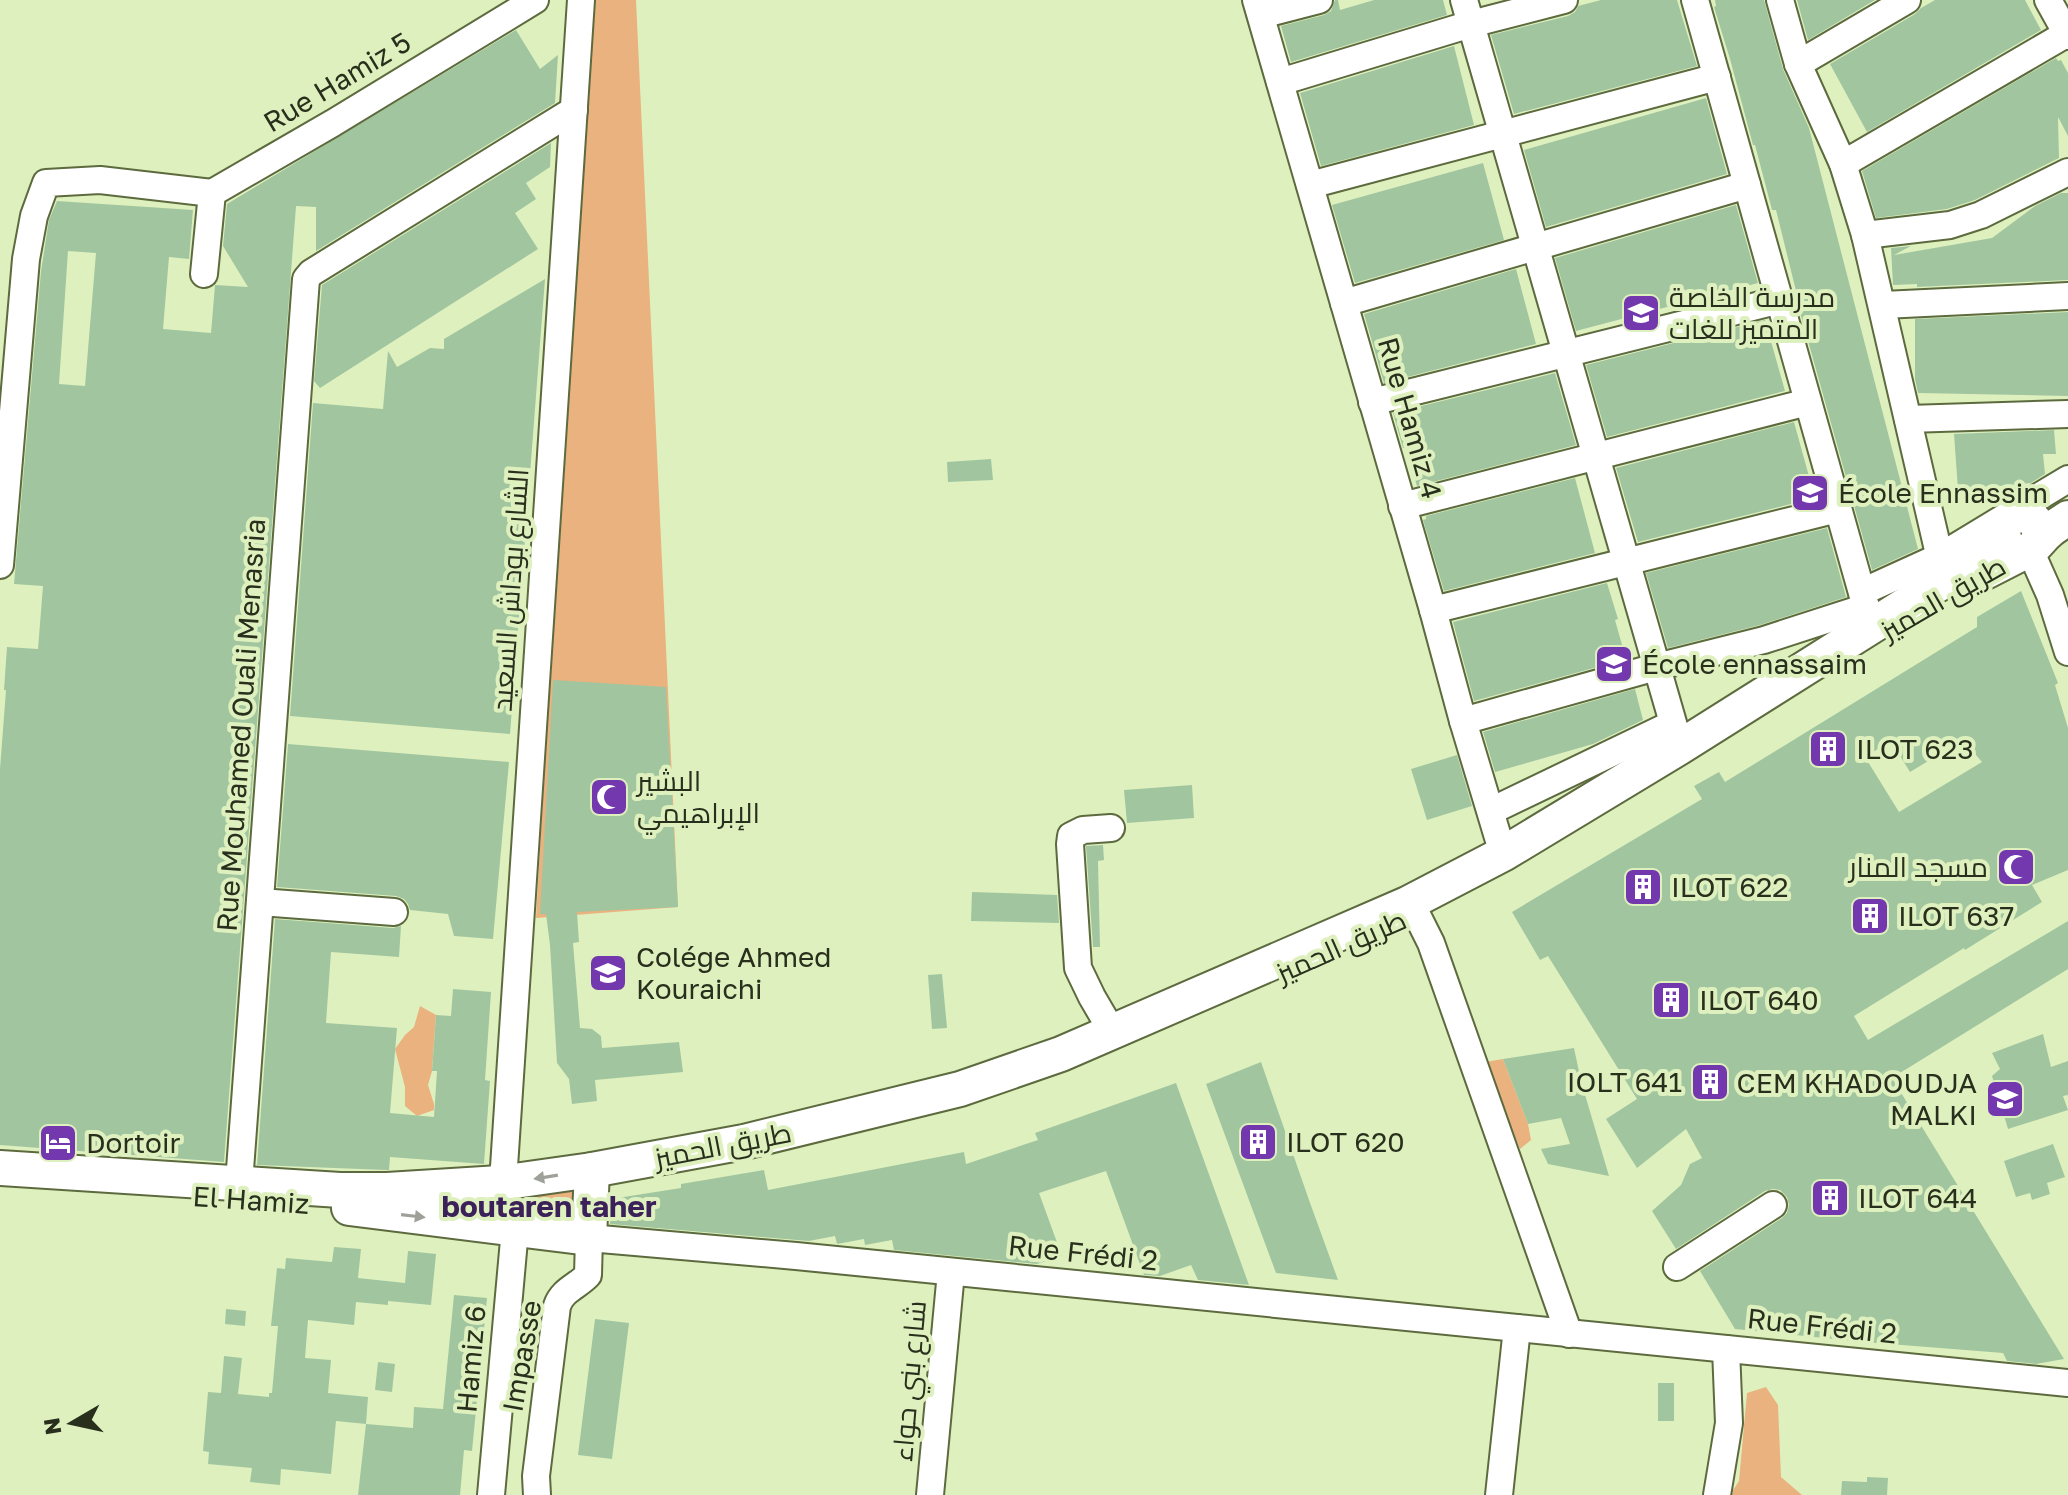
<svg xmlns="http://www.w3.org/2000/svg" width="2068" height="1495" viewBox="0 0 2068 1495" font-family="'Golos Text',Cairo,sans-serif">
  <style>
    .green { fill: #eab27f }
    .building { fill: #a1c69f; fill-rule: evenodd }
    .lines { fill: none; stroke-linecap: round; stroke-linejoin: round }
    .minor-casing { stroke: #5c6a3e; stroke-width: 30 }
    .major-casing { stroke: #5c6a3e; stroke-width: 38 }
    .minor { stroke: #fff; stroke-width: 26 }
    .major { stroke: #fff; stroke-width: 34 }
    .oneway { fill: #9ea199 }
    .labels { text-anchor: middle; stroke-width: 8; stroke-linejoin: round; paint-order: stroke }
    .street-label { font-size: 28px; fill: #282f1c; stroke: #dff0bf }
    .poi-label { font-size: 28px; fill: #282f1c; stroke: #dff0bf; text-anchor: start }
    .neighbourhood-label { font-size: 30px; font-weight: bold; fill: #3b2059; stroke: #dff0bf }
  </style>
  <rect width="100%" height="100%" fill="#dff0bf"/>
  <g class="green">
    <polygon points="589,0 636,0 678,907 536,918"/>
    <polygon points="420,1006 436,1015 432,1071 428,1085 434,1104 434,1110 417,1116 405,1106 405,1087 395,1049 405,1035 414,1027"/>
    <polygon points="1503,1059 1528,1124 1531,1140 1520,1149 1485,1062"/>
    <polygon points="515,1189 583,1190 575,1224 512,1213 509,1196"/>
    <polygon points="1766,1387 1778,1405 1781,1477 1802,1495 1730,1495 1739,1481 1747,1393"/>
  </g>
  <g class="building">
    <polygon points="1335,0 1338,0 1340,10 1374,0 1443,0 1447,15 1291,62 1281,26 1324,15 1331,11"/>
    <polygon points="1601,0 1677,0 1697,66 1514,114 1491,35 1568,16 1575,12 1578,6"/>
    <polygon points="1715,0 1764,0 1783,69 1809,128 1918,549 1872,570 1798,305 1799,303 1776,210 1772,210 1755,145 1753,145 1730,59 1714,7 1716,6"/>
    <polygon points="1797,0 1875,0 1808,40"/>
    <polygon points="1935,0 2025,0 2041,30 1867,132 1830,64 1915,14 1921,8"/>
    <path d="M516,30L540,69L558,55L555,103L316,251V207L296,206L224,1162L0,1145V769L6,690H4L7,647L38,649L43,586L14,584L41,271L49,220L57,201L193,210L189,259L169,257L163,329L211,333L215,285L248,287L223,246L227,204ZM68,251L96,253L85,386L59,384Z"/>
    <polygon points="1454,46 1474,125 1321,166 1300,93"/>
    <polygon points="2056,58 2058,61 2061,60 2068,73 2068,136 2058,117 2059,158 1975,200 1947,209 1876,218 1862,171"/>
    <polygon points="1706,98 1727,174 1546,227 1524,150"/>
    <polygon points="551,143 550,167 526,183 536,199 515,213 538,249 320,388 314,381 322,285"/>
    <polygon points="1483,163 1504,240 1355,283 1332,205"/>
    <polygon points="2061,193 2068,193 2068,280 1917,287 1917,284 1893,285 1891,248 1911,246 1894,255 1992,238 2035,206"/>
    <polygon points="1736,205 1758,283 1576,331 1555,258"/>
    <polygon points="1516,269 1536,344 1384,383 1364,314"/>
    <polygon points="545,279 510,734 290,716 313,403 383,409 388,351 397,367 430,348 444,349 444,339"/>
    <polygon points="2068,312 2068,396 1918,393 1915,379 1915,319"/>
    <polygon points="1765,320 1785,391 1607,437 1586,365"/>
    <polygon points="1555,373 1576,445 1417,486 1406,448 1403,448 1393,413"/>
    <polygon points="1794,422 1815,498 1638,542 1616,468"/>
    <polygon points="2054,430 2056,454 2043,454 2045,474 2031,483 1958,490 1954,434"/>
    <polygon points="991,459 993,480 948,482 947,462"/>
    <polygon points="1575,478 1595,553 1444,591 1423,520 1426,519 1426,516"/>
    <polygon points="1827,528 1846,597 1760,625 1668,648 1646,573"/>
    <polygon points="1607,583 1618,619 1615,620 1626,659 1474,701 1453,622"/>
    <path d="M2021,591L2058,683L2055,685L2068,728V870L2032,885L2042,902L1965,950L1964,948L1854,1016L1868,1040L2068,921V969L1892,1078L2064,1359L2036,1364L2007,1361L2003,1353L1864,1342L1735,1329L1700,1271L1782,1218L1787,1213L1789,1205L1787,1197L1780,1190L1773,1189L1765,1191L1676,1249L1652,1211L1681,1185L1690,1164L1702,1158L1686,1129L1637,1168L1606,1119L1637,1099L1548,956L1540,960L1512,912L1702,799L1694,786L1719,772L1725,782L1977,627V617ZM1963,740L1982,762L1899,812L1865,757L1891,741L1910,772Z"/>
    <polygon points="553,680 666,687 678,907 577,912 579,942 573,943 580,1028 592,1029 601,1036 602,1048 679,1042 683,1072 595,1080 597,1101 572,1104 569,1079 557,1063 550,945 546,914 540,914"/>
    <polygon points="1635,689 1643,720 1593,744 1495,772 1483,732"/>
    <polygon points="288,744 509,762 493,939 454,936 448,914 410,910 408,904 404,899 396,896 277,887"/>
    <polygon points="1457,755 1472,806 1427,820 1411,769"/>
    <polygon points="1192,785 1194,818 1127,823 1124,790"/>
    <polygon points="1103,845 1104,860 1098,861 1100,947 1093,947 1086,846"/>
    <polygon points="972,892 1057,895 1059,923 971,921"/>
    <polygon points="275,919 393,928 401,926 399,957 331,952 326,1023 397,1028 390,1113 434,1117 437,1071 432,1071 436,1015 451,1016 453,989 491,992 485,1080 490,1081 484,1164 390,1157 389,1170 386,1170 257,1165"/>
    <polygon points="942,974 947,1028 932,1029 928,975"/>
    <polygon points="2043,1034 2051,1067 2068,1061 2068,1095 2063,1096 2068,1110 2008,1129 1992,1076 2000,1069 1992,1053"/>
    <polygon points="1574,1048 1581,1081 1609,1176 1548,1164 1541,1149 1570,1144 1561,1118 1528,1124 1503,1059"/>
    <polygon points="1261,1062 1309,1200 1338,1280 1276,1273 1206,1084"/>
    <polygon points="1176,1083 1249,1285 1198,1280 1191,1265 1160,1276 1144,1275 1106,1171 1039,1193 1062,1256 1037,1264 894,1250 892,1240 865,1245 864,1239 837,1244 835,1236 809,1241 610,1224 611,1199 681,1188 681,1184 764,1170 768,1190 964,1152 966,1164 1038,1140 1035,1133"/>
    <polygon points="2053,1144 2065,1177 2047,1183 2050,1194 2032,1200 2030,1193 2016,1197 2004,1161"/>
    <polygon points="334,1247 361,1249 358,1278 405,1283 408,1251 436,1254 431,1305 388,1301 388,1305 356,1302 354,1325 308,1320 305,1358 331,1360 328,1393 368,1397 366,1424 336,1421 331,1474 281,1469 280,1485 250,1482 252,1468 208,1464 209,1452 203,1451 208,1392 221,1393 224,1356 242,1358 238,1394 269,1397 269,1393 272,1393 278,1326 271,1326 277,1268 285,1269 286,1258 332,1262"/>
    <polygon points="454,1295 487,1298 472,1451 464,1450 460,1495 358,1495 366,1424 413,1428 414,1407 443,1409"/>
    <polygon points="226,1309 246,1311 245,1326 225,1324"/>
    <polygon points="595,1319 629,1323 612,1459 578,1455"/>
    <polygon points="378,1362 395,1364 392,1392 375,1390"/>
    <rect x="1658" y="1383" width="16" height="38"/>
    <polygon points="1867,1477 1888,1478 1887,1495 1841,1495 1842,1481 1867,1482"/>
  </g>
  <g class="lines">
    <g class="minor-casing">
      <g id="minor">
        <polyline points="1256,0 1433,610 1463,721 1503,854"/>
        <polyline points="1464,0 1680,747"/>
        <polyline points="1695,0 1871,625"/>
        <polyline points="1780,0 1798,64 1843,164 1865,235 1945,580"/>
        <polyline points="2048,0 2068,36"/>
        <polyline points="1261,15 1319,0"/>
        <polyline points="1798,64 1907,0"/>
        <polyline points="1280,82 1471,24 1564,0"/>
        <polyline points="1843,164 2068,33"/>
        <polyline points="1310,185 1717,77"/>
        <polyline points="1865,235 1950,225 1981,215 2068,172"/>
        <polyline points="204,274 212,193 333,123 535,0"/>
        <polyline points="1344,303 1747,185"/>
        <polyline points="1883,305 2068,296"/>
        <polyline points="1372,402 1780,300"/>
        <polyline points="1908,419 2068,414"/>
        <polyline points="1402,506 1808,402"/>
        <polyline points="2030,550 2050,595 2068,652"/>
        <polyline points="0,565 26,259 34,216 46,183 100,180 212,193"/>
        <polyline points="1862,592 1939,557 2068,479"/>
        <polyline points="1433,610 1838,509"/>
        <polyline points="1463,721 1656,667 1764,640 1866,607"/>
        <polyline points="1491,811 1672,724"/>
        <polyline points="1111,828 1083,830 1071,836 1070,844 1078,968 1092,997 1113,1033"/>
        <polyline points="260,902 394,912"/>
        <polyline points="1416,913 1431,943 1569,1334"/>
        <polyline points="239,1183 306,279 311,273 574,110"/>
        <polyline points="500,1183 504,1167 581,0"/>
        <polyline points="1677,1267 1773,1205"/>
        <polyline points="491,1495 515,1229"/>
        <path d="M537,1495L536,1476L557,1306C562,1290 578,1286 588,1275L589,1238L796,1256L2068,1383"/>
        <polyline points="930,1495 951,1272"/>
        <polyline points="1499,1495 1517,1328"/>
        <polyline points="1717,1495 1729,1423 1726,1349"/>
      </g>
    </g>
    <g class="major-casing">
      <g id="major">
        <path d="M2038,541C2047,506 1996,509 2004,538C2005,544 2010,549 2016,551C2021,552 2025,552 2029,550C2036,547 2041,538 2047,533C2053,527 2061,523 2068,518"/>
        <polyline points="1975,577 2024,552"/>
        <polyline points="0,1168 340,1190 387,1190 500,1183 592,1170 744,1142 960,1089 1061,1054 1407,904 1503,854 1680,747 1945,580 1989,549 2003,534"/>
        <polyline points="349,1208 589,1238 592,1170"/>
      </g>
    </g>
    <use href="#minor" class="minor"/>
    <use href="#major" class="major"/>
  </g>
  <defs><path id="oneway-solid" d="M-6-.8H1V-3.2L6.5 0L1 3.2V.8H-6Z" transform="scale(2)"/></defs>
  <g class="oneway">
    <use href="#oneway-solid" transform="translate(546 1177) rotate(171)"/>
    <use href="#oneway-solid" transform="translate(413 1216) rotate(7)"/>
  </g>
  <defs>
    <g id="school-square" transform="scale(2)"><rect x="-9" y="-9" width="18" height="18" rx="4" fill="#7338ae" stroke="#dff0bf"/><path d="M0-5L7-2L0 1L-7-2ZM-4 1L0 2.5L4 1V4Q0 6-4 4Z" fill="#fff"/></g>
    <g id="university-square" transform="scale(2)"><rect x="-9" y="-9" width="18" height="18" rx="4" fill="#7338ae" stroke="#dff0bf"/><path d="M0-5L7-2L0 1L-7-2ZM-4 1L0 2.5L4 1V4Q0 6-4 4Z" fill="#fff"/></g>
    <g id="building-square" transform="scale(2)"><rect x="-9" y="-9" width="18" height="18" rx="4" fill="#7338ae" stroke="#dff0bf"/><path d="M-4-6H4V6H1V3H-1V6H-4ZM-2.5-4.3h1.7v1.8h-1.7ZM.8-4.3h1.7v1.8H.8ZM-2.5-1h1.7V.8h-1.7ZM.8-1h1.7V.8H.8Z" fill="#fff"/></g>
    <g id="mosque-square" transform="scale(2)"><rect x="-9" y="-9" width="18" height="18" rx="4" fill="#7338ae" stroke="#dff0bf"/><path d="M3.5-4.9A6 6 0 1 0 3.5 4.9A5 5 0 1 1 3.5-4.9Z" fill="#fff"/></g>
    <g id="hotel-square" transform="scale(2)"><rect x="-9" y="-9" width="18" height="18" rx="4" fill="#7338ae" stroke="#dff0bf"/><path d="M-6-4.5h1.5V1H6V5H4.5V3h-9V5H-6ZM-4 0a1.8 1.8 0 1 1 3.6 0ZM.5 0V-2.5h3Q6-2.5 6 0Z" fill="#fff"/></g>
  </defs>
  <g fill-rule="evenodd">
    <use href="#school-square" x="1641" y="313"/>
    <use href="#school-square" x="1810" y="493"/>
    <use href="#university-square" x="1614" y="664"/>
    <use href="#building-square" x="1828" y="749"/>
    <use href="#mosque-square" x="609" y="797"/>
    <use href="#mosque-square" x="2016" y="867"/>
    <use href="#building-square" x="1643" y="887"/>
    <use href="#building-square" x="1870" y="916"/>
    <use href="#school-square" x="608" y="973"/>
    <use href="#building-square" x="1671" y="1000"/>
    <use href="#building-square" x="1710" y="1082"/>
    <use href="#school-square" x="2005" y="1099"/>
    <use href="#building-square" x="1258" y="1142"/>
    <use href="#hotel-square" x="58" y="1143"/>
    <use href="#building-square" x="1830" y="1198"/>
  </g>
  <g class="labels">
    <g class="street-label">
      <text transform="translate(337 82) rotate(-31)" y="10">Rue Hamiz 5</text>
      <text transform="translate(1410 418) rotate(74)" y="10">Rue Hamiz 4</text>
      <text transform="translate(510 590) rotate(-86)" y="10">الشارع بوداش السعيد</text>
      <text transform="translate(1943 598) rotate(-30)" y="10">طريق الحميز</text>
      <text transform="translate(241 725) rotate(-86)" y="10">Rue Mouhamed Ouali Menasria</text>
      <text transform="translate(1341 946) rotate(-24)" y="10">طريق الحميز</text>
      <text transform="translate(723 1145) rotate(-11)" y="10">طريق الحميز</text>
      <text transform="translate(251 1200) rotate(4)" y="10">El Hamiz</text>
      <text transform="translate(1083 1253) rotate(6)" y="10">Rue Frédi 2</text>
      <text transform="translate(1822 1326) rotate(6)" y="10">Rue Frédi 2</text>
      <text transform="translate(522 1356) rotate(-80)" y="10">Impasse</text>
      <text transform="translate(471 1359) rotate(-85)" y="10">Hamiz 6</text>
      <text transform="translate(909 1381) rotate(-85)" y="10">شارع بني حواء</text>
    </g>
    <g class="poi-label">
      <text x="1669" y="307">مدرسة الخاصة<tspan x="1669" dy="32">المتميز للغات</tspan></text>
      <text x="1838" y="503">École Ennassim</text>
      <text x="1642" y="674">École ennassaim</text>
      <text x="1856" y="759">ILOT 623</text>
      <text x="637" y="791">البشير<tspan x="637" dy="32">الإبراهيمي</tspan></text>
      <text x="1988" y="877" text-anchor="end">مسجد المنار</text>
      <text x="1671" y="897">ILOT 622</text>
      <text x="1898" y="926">ILOT 637</text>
      <text x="636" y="967">Colége Ahmed<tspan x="636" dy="32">Kouraichi</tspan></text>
      <text x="1699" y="1010">ILOT 640</text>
      <text x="1682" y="1092" text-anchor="end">IOLT 641</text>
      <text x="1977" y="1093" text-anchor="end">CEM KHADOUDJA<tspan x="1977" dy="32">MALKI</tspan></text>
      <text x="1286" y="1152">ILOT 620</text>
      <text x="86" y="1153">Dortoir</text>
      <text x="1858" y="1208">ILOT 644</text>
    </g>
    <g class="neighbourhood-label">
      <text x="549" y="1217">boutaren taher</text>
    </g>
  </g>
  <g transform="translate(72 1423) rotate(261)" stroke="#dff0bf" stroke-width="6" paint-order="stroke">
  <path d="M0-6L14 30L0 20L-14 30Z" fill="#282f1c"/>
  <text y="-12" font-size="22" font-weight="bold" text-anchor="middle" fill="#282f1c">N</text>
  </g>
</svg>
